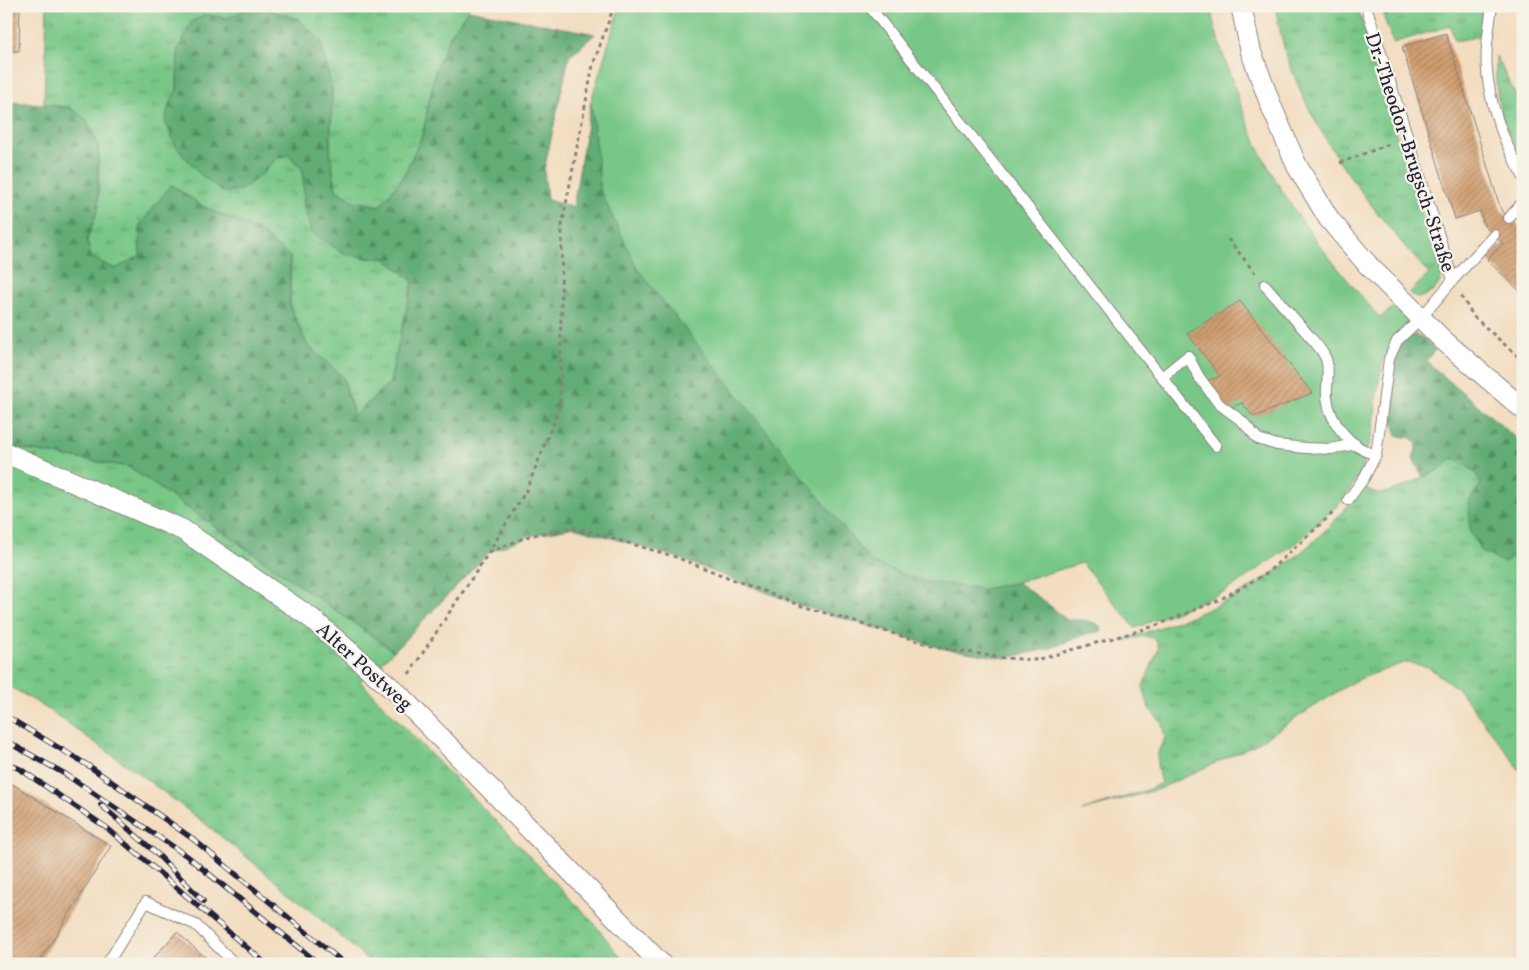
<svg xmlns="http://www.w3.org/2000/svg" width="1529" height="970" viewBox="0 0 1529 970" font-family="Vollkorn,serif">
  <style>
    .grass { fill: url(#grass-tufts); stroke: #4d7461 }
    .forest { fill: url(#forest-firs); stroke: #426758 }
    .pitch { fill: #78c787; stroke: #4d7461 }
    .building { fill: url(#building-hatch) }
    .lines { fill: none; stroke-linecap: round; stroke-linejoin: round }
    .lane-casing { stroke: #8a807e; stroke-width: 12 }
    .street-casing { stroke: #8a807e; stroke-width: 22 }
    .path { stroke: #8a807e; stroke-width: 3; stroke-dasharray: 4 4; stroke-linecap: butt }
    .lane { stroke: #fff; stroke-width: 10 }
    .street { stroke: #fff; stroke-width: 20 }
    .rail-casing { stroke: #22223b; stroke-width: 5.5 }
    .rail { stroke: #f7f3e8; stroke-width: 4; stroke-dasharray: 11; stroke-linecap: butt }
    .labels { text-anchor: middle; stroke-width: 4.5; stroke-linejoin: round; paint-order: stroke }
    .street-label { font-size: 20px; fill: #22223b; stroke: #f7f3e8 }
  </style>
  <defs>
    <pattern id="grass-tufts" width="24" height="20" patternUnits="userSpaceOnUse" patternTransform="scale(1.25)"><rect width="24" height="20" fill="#78c787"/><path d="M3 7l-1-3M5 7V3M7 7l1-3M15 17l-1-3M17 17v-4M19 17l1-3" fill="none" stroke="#62a170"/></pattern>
    <pattern id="forest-firs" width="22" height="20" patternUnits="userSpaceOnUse" patternTransform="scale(1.25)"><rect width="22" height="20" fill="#62ac74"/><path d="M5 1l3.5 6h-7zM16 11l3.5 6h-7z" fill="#508c60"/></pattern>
    <pattern id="building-hatch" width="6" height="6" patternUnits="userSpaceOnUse" patternTransform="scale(1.25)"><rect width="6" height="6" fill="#d09d6f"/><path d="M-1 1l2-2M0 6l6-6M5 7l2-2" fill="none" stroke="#a8805c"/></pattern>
  </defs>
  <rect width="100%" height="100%" fill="#f7f3e8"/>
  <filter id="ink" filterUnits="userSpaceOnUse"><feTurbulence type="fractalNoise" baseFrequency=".02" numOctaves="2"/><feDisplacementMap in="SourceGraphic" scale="10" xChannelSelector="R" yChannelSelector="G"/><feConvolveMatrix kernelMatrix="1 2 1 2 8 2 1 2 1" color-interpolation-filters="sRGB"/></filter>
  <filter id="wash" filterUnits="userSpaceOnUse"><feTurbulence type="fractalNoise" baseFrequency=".0096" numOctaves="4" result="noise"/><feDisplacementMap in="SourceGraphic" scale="20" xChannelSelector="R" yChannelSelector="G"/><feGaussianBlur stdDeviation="1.12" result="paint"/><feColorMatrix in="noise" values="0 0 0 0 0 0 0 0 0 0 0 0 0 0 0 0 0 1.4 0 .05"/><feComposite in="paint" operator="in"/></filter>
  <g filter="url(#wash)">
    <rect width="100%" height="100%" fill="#f2ddc0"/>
    <g class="grass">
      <polygon points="47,6 469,6 468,10 450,36 435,71 423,134 403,177 380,206 354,201 336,190 330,152 332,89 253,6 228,18 205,15 178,50 177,90 169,105 262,174 278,157 289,155 303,170 304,205 367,258 385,258 413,281 390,382 354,417 343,377 307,345 290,306 290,257 257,230 202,206 172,185 140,225 140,256 115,269 90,257 87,240 98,209 98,145 87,120 70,108 44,104"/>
      <path d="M1275,6H1357L1386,103L1442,275C1438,290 1432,294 1417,298L1409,293L1429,274C1370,207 1313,137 1285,51C1281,36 1278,21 1275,6Z"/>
      <polygon points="1414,6 1485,6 1482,36 1455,41 1450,26 1393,43 1383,15"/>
      <polygon points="1496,56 1523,110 1523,166 1500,113 1496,82"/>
      <path d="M6,442L16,448L129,467L394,651L360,681L593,922L626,964H372C288,890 203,818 111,754C77,730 44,704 6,685Z"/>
      <path d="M1453,458L1475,471L1481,484L1469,501L1505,563L1523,548V776L1507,752L1458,689L1428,667L1406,662L1354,681L1254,745L1159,789L1082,811L1147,790L1161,783C1156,764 1154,756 1165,738L1162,724L1149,708L1143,686L1159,648L1155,639L1145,636L1121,641C1157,628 1194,617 1228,600C1281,573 1328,535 1362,487C1368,490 1375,494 1381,493C1402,491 1437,471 1453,458Z"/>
    </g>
    <g class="forest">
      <path d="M253,6L299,19L321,41L332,89L330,152L336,190L354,201L380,206L403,177L423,134L435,71L450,36L468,10L595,34L569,57L544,170L547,200L573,207L591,101L601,192L984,589L1017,582L1044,601L1067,620C1079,620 1091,619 1101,627V631L1086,634L1051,648L1005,658L941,648L799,605L673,556L574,527L529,536L489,552L394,651L129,467L16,448L6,442V102L44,104L70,108L87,120L98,145V209L87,240L91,257L115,269L140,256V225L171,185L202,206L257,230L290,257V306L307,345L343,377L354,416L390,382L413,281L385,258H367L345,254L311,232L304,205L303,170L289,155L278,157L262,174L241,190L223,192L200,174L176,146L165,121L169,105L177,90L178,50L192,21L205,15L228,18Z"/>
      <polygon points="1415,334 1425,339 1435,350 1426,361 1523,444 1523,548 1505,563 1482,552 1470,532 1469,501 1481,484 1475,471 1453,458 1440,469 1423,477 1413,459 1417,445 1412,438 1397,436 1391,415 1395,376 1394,351 1402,341"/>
    </g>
    <path class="pitch" d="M620,6H1210C1215,33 1224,58 1233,83C1242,109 1252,136 1265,161C1296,219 1337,269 1380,318L1398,303L1413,317L1397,334L1383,359L1377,393L1374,426L1363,468L1345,498L1299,541L1226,591L1135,628L1082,563L1017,582L984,589L922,581L871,562L638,270L601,192L591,101Z"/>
    <g id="blocks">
      <g class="building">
        <polygon points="6,6 20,6 19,51 6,51"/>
        <polygon points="1446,33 1501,210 1523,231 1523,294 1487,260 1503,243 1485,227 1480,211 1455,219 1402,47"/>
        <polygon points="1240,301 1312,393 1254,417 1242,403 1228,409 1207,381 1220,376 1187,333"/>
        <polygon points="6,780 111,846 38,964 6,964"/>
        <polygon points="177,932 212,964 148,964"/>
      </g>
    </g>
  </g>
  <g filter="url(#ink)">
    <use href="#blocks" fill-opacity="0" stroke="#8a807e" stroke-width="1"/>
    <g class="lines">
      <g class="lane-casing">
        <g id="lane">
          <polyline points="869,6 1216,446"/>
          <path d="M1492,6C1489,28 1485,49 1487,71C1490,108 1505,144 1523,176"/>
          <polyline points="1509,218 1523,202"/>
          <polyline points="1453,280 1494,235"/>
          <path d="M1265,285C1278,300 1292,316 1305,331C1312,339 1322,349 1326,359C1330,371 1326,384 1327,397C1330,424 1351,448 1376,455"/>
          <polyline points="1162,377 1188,356 1199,377 1219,404 1242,421 1258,439 1277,445 1305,448 1331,449 1355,444"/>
          <polyline points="1348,500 1364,478 1376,455 1389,359 1397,341 1421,318 1453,280 1366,6"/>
          <polyline points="107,964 146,902 196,925 235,964"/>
        </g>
      </g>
      <g class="street-casing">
        <g id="street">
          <polyline points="1241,6 1251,52 1272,108 1297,166 1329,219 1368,265 1443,340 1523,409"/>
          <polyline points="6,453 183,530 311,618 397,693 661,964"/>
        </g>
      </g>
      <g class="path">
        <polyline points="1386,10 1400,6"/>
        <polyline points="1340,163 1392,143"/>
        <polyline points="1228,239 1255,273"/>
        <polyline points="1461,296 1474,317 1523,361"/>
        <polyline points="489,552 529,536 574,527 673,556 799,605 941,648 1005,658 1037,660 1155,626 1219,600 1267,573 1335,511"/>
        <polyline points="409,674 489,552 527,489 560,406 562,225 593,65 614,6"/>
      </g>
      <use href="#lane" class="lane"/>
      <use href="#street" class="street"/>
      <g class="rail-casing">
        <g id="rail">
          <polyline points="6,716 89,766 193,839 345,964"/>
          <polyline points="6,741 65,774 187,856 319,964"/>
          <polyline points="6,763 20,769 107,828 266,964"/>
          <polyline points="101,805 156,853 203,901"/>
        </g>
      </g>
      <use href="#rail" class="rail"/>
    </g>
  </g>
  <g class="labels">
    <g class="street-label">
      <text transform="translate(1411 152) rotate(72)" y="7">Dr.-Theodor-Brugsch-Straße</text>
      <text transform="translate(365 666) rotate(42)" y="7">Alter Postweg</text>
    </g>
  </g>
  <rect width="1529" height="970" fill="none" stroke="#f7f3e8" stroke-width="25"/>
</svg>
